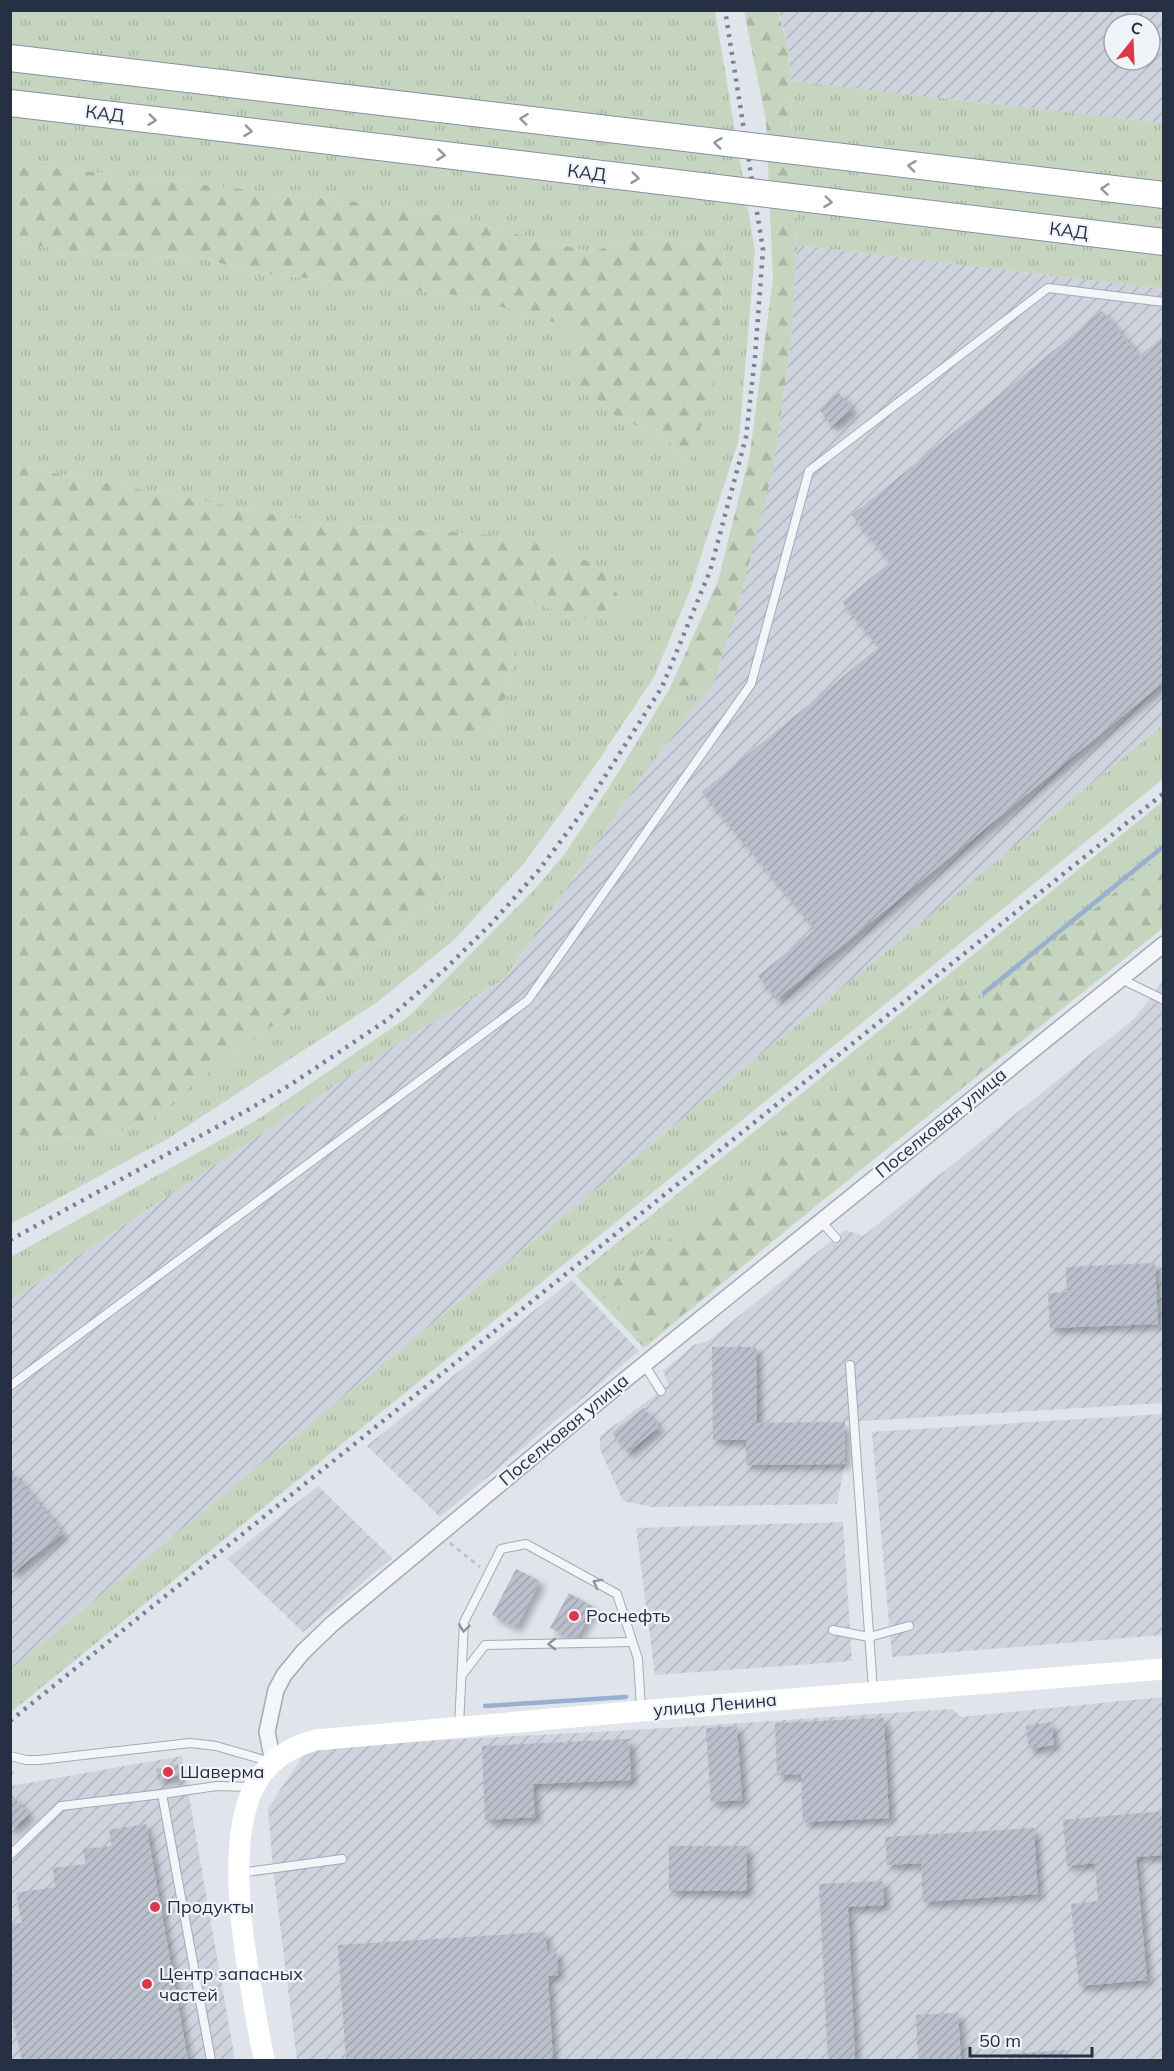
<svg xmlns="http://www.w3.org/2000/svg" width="1174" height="2071" viewBox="0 0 1174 2071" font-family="Mulish,sans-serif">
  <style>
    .industrial { fill: url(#industrial-furrows); fill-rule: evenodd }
    .grass { fill: url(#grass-tufts) }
    .forest { fill: url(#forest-firs) }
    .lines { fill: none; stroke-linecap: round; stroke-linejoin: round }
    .stream { stroke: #97b0cf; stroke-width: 4.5 }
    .building { fill: url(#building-hatch); filter: url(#shadow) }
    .lane-casing { stroke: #a4aab6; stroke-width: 10 }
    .street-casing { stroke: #a4aab6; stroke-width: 18 }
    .highway-casing { stroke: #8590a3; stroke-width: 28 }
    .path { stroke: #bec2c9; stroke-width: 3; stroke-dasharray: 4.5 4.5; stroke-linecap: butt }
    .lane { stroke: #f3f5f8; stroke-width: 8 }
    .street { stroke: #f3f5f8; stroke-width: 15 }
    .secondary { stroke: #fff; stroke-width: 21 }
    .highway { stroke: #fff; stroke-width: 26 }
    .rail { stroke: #778296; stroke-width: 4.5; stroke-dasharray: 3 6; stroke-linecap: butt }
    .highway-bridge-casing { stroke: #8590a3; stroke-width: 28; stroke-linecap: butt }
    .highway-bridge { stroke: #fff; stroke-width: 26 }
    .oneway { stroke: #9298a2 }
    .oneway2 { stroke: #8c929e }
    .poi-dot { fill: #de374a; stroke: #f0f3f8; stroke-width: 2 }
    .labels { text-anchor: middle; stroke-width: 4.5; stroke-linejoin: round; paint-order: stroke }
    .street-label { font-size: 18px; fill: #263044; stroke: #f0f3f8 }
    .poi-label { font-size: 18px; fill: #263044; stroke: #f0f3f8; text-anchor: start }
  </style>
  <defs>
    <pattern id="industrial-furrows" width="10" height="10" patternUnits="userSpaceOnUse" patternTransform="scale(1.5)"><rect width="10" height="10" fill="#ced3dd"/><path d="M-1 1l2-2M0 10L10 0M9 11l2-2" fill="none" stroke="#b1b5bf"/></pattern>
    <pattern id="grass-tufts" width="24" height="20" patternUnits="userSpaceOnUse" patternTransform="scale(1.5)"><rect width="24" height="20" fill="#c5d5c0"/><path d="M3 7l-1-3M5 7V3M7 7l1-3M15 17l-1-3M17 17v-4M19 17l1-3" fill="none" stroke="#a9b7a6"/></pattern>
    <pattern id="forest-firs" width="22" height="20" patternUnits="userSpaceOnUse" patternTransform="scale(1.5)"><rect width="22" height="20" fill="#c5d5c0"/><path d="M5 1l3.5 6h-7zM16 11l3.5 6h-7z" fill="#a9b7a6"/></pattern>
    <pattern id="building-hatch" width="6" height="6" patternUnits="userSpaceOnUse" patternTransform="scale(1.5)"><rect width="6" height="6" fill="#b9bfcb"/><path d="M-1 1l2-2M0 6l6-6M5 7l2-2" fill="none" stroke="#9fa4b0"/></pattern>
    <filter id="shadow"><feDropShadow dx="5.5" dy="5.5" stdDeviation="3" flood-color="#0004"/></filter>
  </defs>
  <rect width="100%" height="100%" fill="#e0e4eb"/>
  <g class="industrial">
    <path d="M779,11H1163V123L791,81L789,51ZM1114,24H1150V60H1114Z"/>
    <polygon points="797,245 1163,289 1163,725 11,1669 11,1300 389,1049 504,979 644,774 714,682 773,470 791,341"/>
    <polygon points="1163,981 1163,1403 845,1422 845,1464 837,1504 652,1507 623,1501 600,1449 600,1436 669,1385 663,1371 694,1345 708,1341 845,1230 863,1236 1134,1019"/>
    <polygon points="572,1280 639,1351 440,1517 367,1446"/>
    <polygon points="1163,1414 1163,1635 892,1657 872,1432"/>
    <polygon points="318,1486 392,1558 303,1632 227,1559"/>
    <polygon points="843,1522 852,1661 655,1675 636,1528"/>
    <polygon points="1163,1697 1163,2060 297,2060 273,1869 268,1808 309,1747 634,1730 952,1709 961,1717"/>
    <polygon points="182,1756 235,2060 11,2060 11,1786"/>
  </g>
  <g class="grass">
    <polygon points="11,11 715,11 755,251 739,439 689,593 654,677 592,770 525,862 455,939 376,1003 169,1138 11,1224 11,1135 42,1137 99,1136 151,1121 192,1085 367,956 407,922 451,894 425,844 388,800 393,740 498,728 529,601 577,618 436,531 323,524 11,465 11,245 42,246 93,255 198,257 252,272 463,296 576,328 578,383 618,418 665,438 689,462 720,360 720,309 724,244 642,237 591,252 408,208 11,163"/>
    <polygon points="778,11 789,51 791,81 1163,123 1163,289 797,245 788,50"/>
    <polygon points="714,682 644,774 504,979 389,1049 11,1300 11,1257 260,1118 408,1017 536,888 566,852 608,789 669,690 673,700 695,692"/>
    <polygon points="1163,725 1163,779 11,1712 11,1669"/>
    <polygon points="1163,801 1163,928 807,1213 644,1348 576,1276"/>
  </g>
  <g class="forest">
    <polygon points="744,11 778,11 788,50 797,245 791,341 773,470 740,599 714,682 695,692 673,700 669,690 718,581 750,453 773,279 766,121"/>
    <polygon points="11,163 408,208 591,252 642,237 724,244 720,309 720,360 690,463 665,438 618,418 578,383 575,328 463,296 252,272 198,257 93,255 42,246 11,245"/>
    <polygon points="11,465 323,524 494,535 551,546 601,567 630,616 577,619 529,601 498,728 393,741 388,800 425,844 451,894 407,922 367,956 192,1085 151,1121 99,1136 42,1137 11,1135"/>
    <path d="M1163,853V924L651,1340L635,1335L631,1319L603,1297C613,1284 630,1261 644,1252C661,1241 682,1237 698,1225C702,1211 711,1204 726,1203L742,1181L765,1165L770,1159L776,1142L786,1129L965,985L978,990L979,999L987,997Z"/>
  </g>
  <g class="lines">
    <g class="stream">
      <polyline points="984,993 1164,846"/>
      <polyline points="485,1706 626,1697"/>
    </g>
  </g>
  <g class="building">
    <polygon points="1102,311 1139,356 1164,336 1164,682 777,999 758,976 815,929 702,792 879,647 842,602 890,562 852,515"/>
    <polygon points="839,393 852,409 832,426 819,409"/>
    <polygon points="1155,1263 1158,1324 1050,1328 1048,1293 1067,1292 1066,1267"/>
    <polygon points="712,1347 756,1347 757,1423 845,1422 845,1464 746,1465 746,1440 713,1440"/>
    <polygon points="644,1408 659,1427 628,1452 612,1433"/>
    <polygon points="10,1469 63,1533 10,1575"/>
    <polygon points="516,1569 540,1581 516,1627 492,1615"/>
    <polygon points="569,1593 594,1607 575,1641 550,1628"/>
    <polygon points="884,1718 889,1818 803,1822 801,1774 777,1775 775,1723"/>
    <polygon points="1051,1722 1054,1745 1029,1749 1026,1726"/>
    <polygon points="737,1726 742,1800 711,1802 706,1728"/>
    <polygon points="629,1739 631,1780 533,1784 535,1817 485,1820 482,1746"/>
    <polygon points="178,1764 180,1775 158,1780 156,1769"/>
    <polygon points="12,1795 29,1814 10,1831 10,1796"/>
    <polygon points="1164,1811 1164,1855 1136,1857 1147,1980 1079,1986 1071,1904 1098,1901 1095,1863 1067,1866 1063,1820"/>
    <polygon points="146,1824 188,2060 22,2060 10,2006 10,1924 22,1923 16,1893 55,1887 53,1868 86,1864 83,1849 112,1846 109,1830"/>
    <polygon points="1034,1828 1038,1894 923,1902 921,1863 887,1865 885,1837"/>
    <rect x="669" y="1846" width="78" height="45"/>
    <polygon points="883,1881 884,1905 848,1907 855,2060 828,2060 819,1884"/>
    <polygon points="545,1932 547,1952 557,1951 558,1975 548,1976 553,2060 346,2060 338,1945"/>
    <polygon points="958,2013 961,2060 918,2060 916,2015"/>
    <polygon points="1065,2050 1066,2060 1008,2060 1008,2054"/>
  </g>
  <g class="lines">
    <g class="lane-casing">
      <g id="lane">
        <polyline points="1121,979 1164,1000"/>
        <polyline points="821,1221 836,1238"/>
        <polyline points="644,1364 661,1391"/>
        <polyline points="850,1365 873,1690"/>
        <polyline points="10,1386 528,1000 751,684 809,471 1048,288 1164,302"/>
        <polyline points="833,1630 869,1637 909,1626"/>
        <polyline points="462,1675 485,1645 632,1642"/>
        <polyline points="459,1726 464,1622 501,1549 526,1544 617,1594 638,1659 641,1709"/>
        <polyline points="10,1756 26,1760 39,1760 190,1743 216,1746 271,1762"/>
        <polyline points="162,1794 217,1786 253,1787"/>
        <polyline points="10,1855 61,1806 162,1794 211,2060"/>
        <polyline points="240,1873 342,1859"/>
      </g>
    </g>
    <g class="street-casing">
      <polyline id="street" points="273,1762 267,1732 276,1690 284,1675 303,1652 332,1624 615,1388 1164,944"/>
    </g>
    <g class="highway-casing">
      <polyline id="highway" points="10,103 189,124"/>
    </g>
    <g class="path">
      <polyline points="450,1543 480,1567"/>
      <polyline points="10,1775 16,1769"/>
    </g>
    <use href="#lane" class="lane"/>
    <use href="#street" class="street"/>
    <path class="secondary" d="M264,2060C251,1987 221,1857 253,1789C266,1762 289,1747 316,1740L641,1711L1164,1669"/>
    <use href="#highway" class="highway"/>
    <g class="rail">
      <polyline points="10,1240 246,1111 290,1085 387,1020 445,969 491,924 539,870 581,814 662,687 710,571 746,437 755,357 763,250 725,10"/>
      <polyline points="10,1721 1164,793"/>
    </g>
    <g class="highway-bridge-casing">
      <g id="highway-bridge">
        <polyline points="10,58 1164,195"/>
        <polyline points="189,124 1164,242"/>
      </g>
    </g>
    <use href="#highway-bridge" class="highway-bridge"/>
  </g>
  <defs><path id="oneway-chevron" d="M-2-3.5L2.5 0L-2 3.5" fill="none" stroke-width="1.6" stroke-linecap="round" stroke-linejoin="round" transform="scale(1.5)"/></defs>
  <g class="oneway">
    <use href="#oneway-chevron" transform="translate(524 119) rotate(-173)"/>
    <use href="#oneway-chevron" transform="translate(152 120) rotate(7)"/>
    <use href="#oneway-chevron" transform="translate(248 131) rotate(7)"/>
    <use href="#oneway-chevron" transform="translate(718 143) rotate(-173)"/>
    <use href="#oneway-chevron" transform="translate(441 155) rotate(7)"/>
    <use href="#oneway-chevron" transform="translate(912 166) rotate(-173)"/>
    <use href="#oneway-chevron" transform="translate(635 178) rotate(7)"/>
    <use href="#oneway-chevron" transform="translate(1105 189) rotate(-174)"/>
    <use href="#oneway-chevron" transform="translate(828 202) rotate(7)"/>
  </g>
  <g class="oneway2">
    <use href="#oneway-chevron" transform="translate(597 1583) rotate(-151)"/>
    <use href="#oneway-chevron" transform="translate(464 1628) rotate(97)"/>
    <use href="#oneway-chevron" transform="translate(552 1644) rotate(179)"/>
  </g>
  <g class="poi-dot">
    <circle cx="574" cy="1616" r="6"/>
    <circle cx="168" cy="1772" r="6"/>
    <circle cx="155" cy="1907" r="6"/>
    <circle cx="147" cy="1984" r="6"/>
  </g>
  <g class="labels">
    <g class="street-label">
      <text transform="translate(105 114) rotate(7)" y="6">КАД</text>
      <text transform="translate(587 173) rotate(7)" y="6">КАД</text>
      <text transform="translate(1069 231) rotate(7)" y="6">КАД</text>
      <text transform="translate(941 1123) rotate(-39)" y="6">Поселковая улица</text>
      <text transform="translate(564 1430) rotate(-40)" y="6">Поселковая улица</text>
      <text transform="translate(715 1705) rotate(-5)" y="6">улица Ленина</text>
    </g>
    <g class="poi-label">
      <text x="586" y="1622">Роснефть</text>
      <text x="180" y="1778">Шаверма</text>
      <text x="167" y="1913">Продукты</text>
      <text x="159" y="1980">Центр запасных<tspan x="159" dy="21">частей</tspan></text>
    </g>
  </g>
  <rect width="1174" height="2071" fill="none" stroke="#263044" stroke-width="24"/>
  <g transform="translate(1132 42) rotate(18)"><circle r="28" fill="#f0f3f8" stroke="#9fa5b0" stroke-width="1.5"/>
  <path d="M0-4.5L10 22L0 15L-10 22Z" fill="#de374a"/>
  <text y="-9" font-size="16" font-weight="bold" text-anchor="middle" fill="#263044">С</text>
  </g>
  <path d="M970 2047v9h122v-9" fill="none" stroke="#263044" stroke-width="3"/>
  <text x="979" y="2047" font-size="18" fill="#263044" stroke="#f0f3f8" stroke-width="4.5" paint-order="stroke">50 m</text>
</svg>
